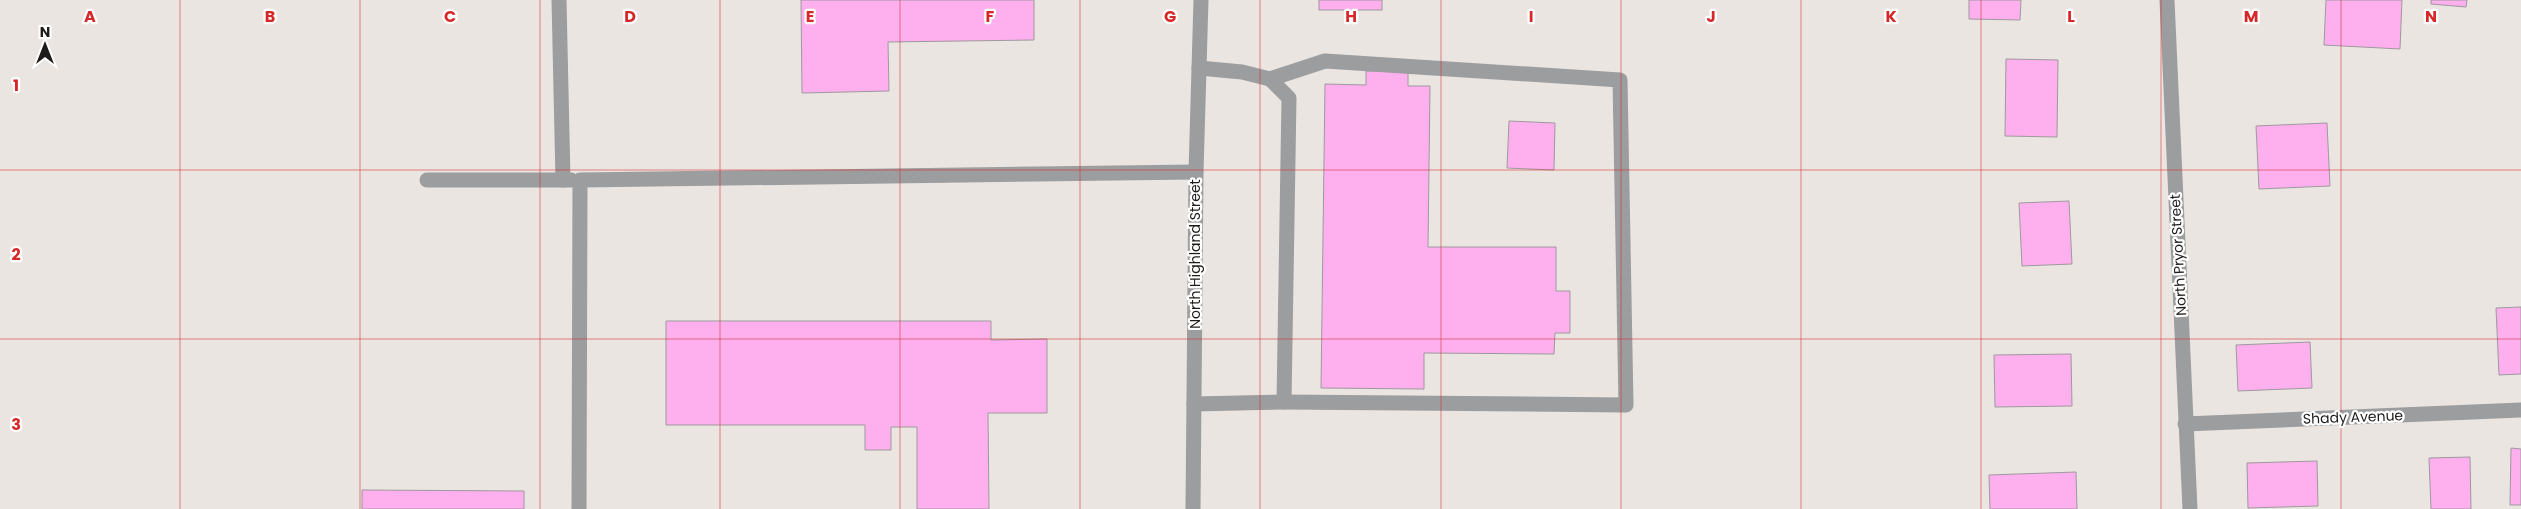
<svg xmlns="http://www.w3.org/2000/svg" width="2521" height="509" viewBox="0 0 2521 509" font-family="Poppins,sans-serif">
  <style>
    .building { fill: #feafee; stroke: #9e999d }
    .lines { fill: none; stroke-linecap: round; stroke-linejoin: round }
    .minor { stroke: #9c9d9f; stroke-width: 15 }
    .grid { fill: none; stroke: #d62828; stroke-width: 1; stroke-opacity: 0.55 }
    .labels { text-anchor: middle; stroke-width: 4.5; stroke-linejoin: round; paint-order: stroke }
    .street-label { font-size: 14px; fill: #1d1c1a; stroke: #fff }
    .grid-label { font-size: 16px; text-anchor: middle; font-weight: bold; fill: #d62828; stroke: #fff; stroke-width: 4.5; stroke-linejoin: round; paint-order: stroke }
  </style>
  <rect width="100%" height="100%" fill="#eae5e1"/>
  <g class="building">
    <polygon points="801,0 1034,0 1034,40 888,42 889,91 802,93"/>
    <rect x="1319" y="0" width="63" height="10"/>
    <polygon points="1969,0 2021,0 2020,20 1969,19"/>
    <polygon points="2326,0 2402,0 2400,49 2324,45"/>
    <polygon points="2431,0 2467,0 2466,7 2431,4"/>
    <polygon points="2006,59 2058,60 2057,137 2005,136"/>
    <polygon points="1366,71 1408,71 1408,86 1430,86 1428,247 1556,247 1556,291 1570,291 1570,333 1555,333 1554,354 1424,353 1424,389 1321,388 1325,84 1366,85"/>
    <polygon points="1509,121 1555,123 1554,170 1507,168"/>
    <polygon points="2327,123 2330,186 2259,189 2256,126"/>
    <polygon points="2069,201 2072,264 2022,266 2019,203"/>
    <polygon points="2521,307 2521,374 2499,375 2496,308"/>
    <polygon points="666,321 991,321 991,340 1047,339 1047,413 988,413 989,509 917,509 917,427 891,427 891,450 865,450 865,425 666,425"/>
    <polygon points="2310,342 2312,388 2238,391 2236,345"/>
    <polygon points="2071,354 2072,406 1995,407 1994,355"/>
    <polygon points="2511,448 2521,449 2521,505 2510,505"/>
    <polygon points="2470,457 2471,509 2431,509 2429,458"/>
    <polygon points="2317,461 2318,506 2248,508 2247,463"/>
    <polygon points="2076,472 2077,509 1990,509 1989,475"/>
    <polygon points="362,490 524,491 524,509 362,509"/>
  </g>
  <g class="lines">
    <g class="minor">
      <polyline points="559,0 563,180"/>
      <polyline points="2167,0 2190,509"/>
      <polyline points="1270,79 1325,61 1620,80 1626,405 1284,402"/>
      <polyline points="427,180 571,180"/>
      <polyline points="1194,404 1284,402 1289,98 1270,79 1242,72 1199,68"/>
      <polyline points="2185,424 2521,410"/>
      <polyline points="579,509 580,180 1196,172"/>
      <polyline points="1193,509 1196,172 1201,0"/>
    </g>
  </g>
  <path class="grid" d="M180,0V509M360,0V509M540,0V509M720,0V509M900,0V509M1080,0V509M1260,0V509M1441,0V509M1621,0V509M1801,0V509M1981,0V509M2161,0V509M2341,0V509M0,170H2521M0,339H2521"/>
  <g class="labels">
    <g class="street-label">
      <text transform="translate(1195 254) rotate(-90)" y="5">North Highland Street</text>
      <text transform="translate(2178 255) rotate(-93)" y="5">North Pryor Street</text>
      <text transform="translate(2353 417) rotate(-2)" y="5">Shady Avenue</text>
    </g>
  </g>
  <g class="grid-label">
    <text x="90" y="22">A</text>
    <text x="270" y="22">B</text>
    <text x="450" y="22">C</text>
    <text x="630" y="22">D</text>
    <text x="810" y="22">E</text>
    <text x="990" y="22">F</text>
    <text x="1170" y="22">G</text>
    <text x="1351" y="22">H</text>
    <text x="1531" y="22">I</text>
    <text x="1711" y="22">J</text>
    <text x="1891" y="22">K</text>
    <text x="2071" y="22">L</text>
    <text x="2251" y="22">M</text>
    <text x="2431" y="22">N</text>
    <text x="16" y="91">1</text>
    <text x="16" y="260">2</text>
    <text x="16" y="430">3</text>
  </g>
  <g transform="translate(45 45)" stroke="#ffffff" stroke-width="4" paint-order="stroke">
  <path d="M0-4L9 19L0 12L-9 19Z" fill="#1d1c1a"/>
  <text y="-8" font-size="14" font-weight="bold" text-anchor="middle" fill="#1d1c1a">N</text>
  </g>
</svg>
